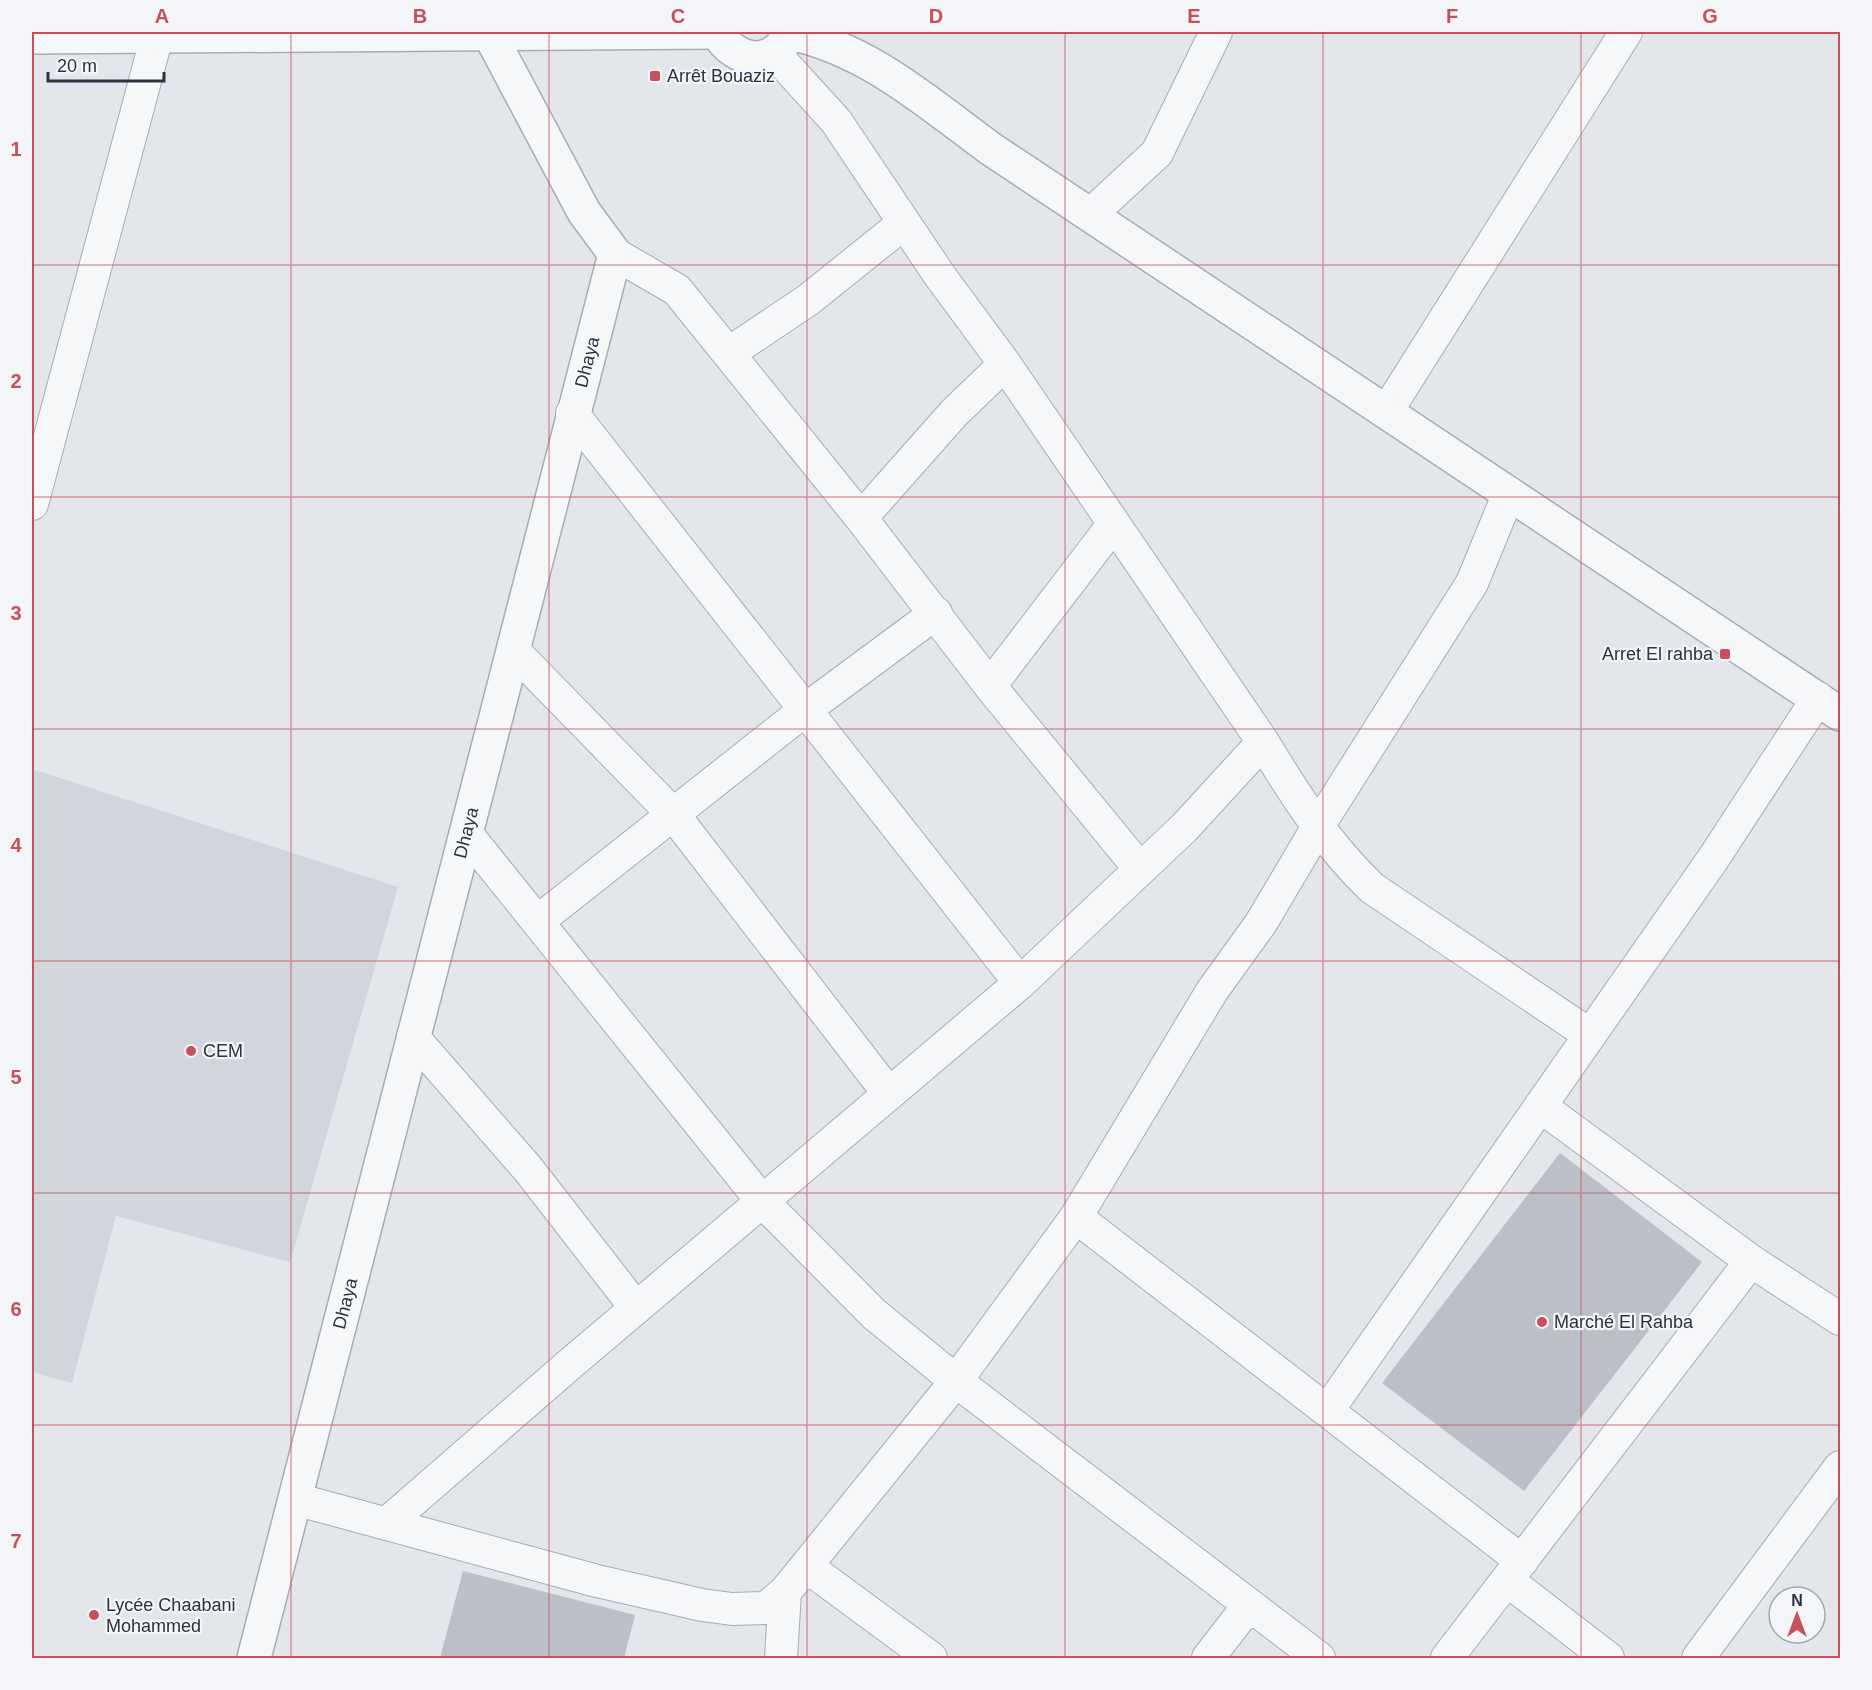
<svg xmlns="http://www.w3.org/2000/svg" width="1872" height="1690" viewBox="0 0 1872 1690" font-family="Helvetica,sans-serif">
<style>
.built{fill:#d1d5dc}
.building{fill:#bbbfc7}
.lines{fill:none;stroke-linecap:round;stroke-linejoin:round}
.minor-casing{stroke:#a8acb4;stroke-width:34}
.tertiary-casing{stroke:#a8acb4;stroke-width:36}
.minor{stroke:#f6f7f9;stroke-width:32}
.tertiary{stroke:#f6f7f9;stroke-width:33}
.grid{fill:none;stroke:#c8505b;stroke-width:1.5;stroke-opacity:0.55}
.poi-dot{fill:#c8505b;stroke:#f3f5f8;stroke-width:2}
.labels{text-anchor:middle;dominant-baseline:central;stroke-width:4.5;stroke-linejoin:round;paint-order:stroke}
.poi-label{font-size:18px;fill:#2c3242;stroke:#f3f5f8;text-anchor:start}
.street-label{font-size:18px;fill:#2c3242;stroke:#f3f5f8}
.neatline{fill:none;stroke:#c8505b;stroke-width:2}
.grid-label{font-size:20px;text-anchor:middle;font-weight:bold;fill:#c8505b}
</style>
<rect width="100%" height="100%" fill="#e3e6ea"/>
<path class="built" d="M32,769L398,887L290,1262L116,1216L72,1383L32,1372Z"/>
<path class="building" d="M1560,1153L1702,1262L1524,1491L1382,1383Z
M463,1571L635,1615L624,1658H440Z"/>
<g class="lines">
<defs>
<path id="minor" d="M774,53L836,121L940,276L1005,364L1263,742C1294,794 1328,846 1372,888L1590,1035
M1091,214L1157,153L1216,32
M615,254L677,290L861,518L990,686L1140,869
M729,353L808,300L904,223
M1387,411L1626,32
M572,413L1020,983
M32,504L157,36
M861,518L954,413L1005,364
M513,650L673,814L889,1094
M990,686L1113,525
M466,833L762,1201L874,1314L956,1381L1319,1658
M538,921L805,710L936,613
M413,1037L528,1169L636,1308
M1540,1106L1751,1261L1840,1319
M1076,1217L1522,1561
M1328,1410L1713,859L1818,698
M295,1499L597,1581L702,1605L732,1609L766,1608L785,1592L956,1381L1076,1217L1212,991L1261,923L1319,825L1472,583L1509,493
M386,1524L570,1364L1020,983L1184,828L1263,742
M806,1566L931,1658
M1507,1580L1608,1658
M781,1658L785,1592
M1208,1658L1249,1605
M1447,1658L1751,1261
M1698,1658L1840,1467"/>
<g id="tertiary">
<path d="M717,32C736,64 774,69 790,32"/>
<path d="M790,33C868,49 928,103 991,149L1840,714"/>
<path d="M32,37L717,32"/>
<path id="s1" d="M254,1658L615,254L584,212L489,33"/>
</g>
</defs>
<use href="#minor" class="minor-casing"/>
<use href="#tertiary" class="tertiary-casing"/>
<use href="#minor" class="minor"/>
<use href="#tertiary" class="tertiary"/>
</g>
<path class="grid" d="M291,32V1658M549,32V1658M807,32V1658M1065,32V1658M1323,32V1658M1581,32V1658M32,265H1840M32,497H1840M32,729H1840M32,961H1840M32,1193H1840M32,1425H1840"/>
<g class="poi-dot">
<rect x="649" y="70" width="12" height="12" rx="3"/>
<rect x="1719" y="648" width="12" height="12" rx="3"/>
<circle cx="191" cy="1051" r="6"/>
<circle cx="1542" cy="1322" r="6"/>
<circle cx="94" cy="1615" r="6"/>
</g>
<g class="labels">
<g class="poi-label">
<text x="667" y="76">Arrêt Bouaziz</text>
<text x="1713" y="654" text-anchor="end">Arret El rahba</text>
<text x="203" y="1051">CEM</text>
<text x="1554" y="1322">Marché El Rahba</text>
<text x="106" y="1605">Lycée Chaabani<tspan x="106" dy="21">Mohammed</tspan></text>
</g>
<g class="street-label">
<text stroke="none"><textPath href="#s1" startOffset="1338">Dhaya</textPath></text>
<text stroke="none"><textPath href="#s1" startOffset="852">Dhaya</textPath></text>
<text stroke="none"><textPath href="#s1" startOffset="366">Dhaya</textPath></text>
</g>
</g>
<rect width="1872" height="1690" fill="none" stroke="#f3f5f8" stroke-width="66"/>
<g transform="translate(1797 1615)"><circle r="28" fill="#f3f5f8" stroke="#a3a7af" stroke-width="1.5"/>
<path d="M0-4.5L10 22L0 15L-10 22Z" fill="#c8505b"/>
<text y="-9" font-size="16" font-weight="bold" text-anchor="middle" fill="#2c3242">N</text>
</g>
<path d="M48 72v9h116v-9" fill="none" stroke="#2c3242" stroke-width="3"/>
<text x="57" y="72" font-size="18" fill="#2c3242" stroke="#f3f5f8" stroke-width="4.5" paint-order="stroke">20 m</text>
<rect x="33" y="33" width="1806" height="1624" class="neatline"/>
<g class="grid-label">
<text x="162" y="23">A</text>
<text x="420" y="23">B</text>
<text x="678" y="23">C</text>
<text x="936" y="23">D</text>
<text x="1194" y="23">E</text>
<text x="1452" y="23">F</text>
<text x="1710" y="23">G</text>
<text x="16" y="156">1</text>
<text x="16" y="388">2</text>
<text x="16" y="620">3</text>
<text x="16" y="852">4</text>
<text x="16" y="1084">5</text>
<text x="16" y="1316">6</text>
<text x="16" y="1548">7</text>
</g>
</svg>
